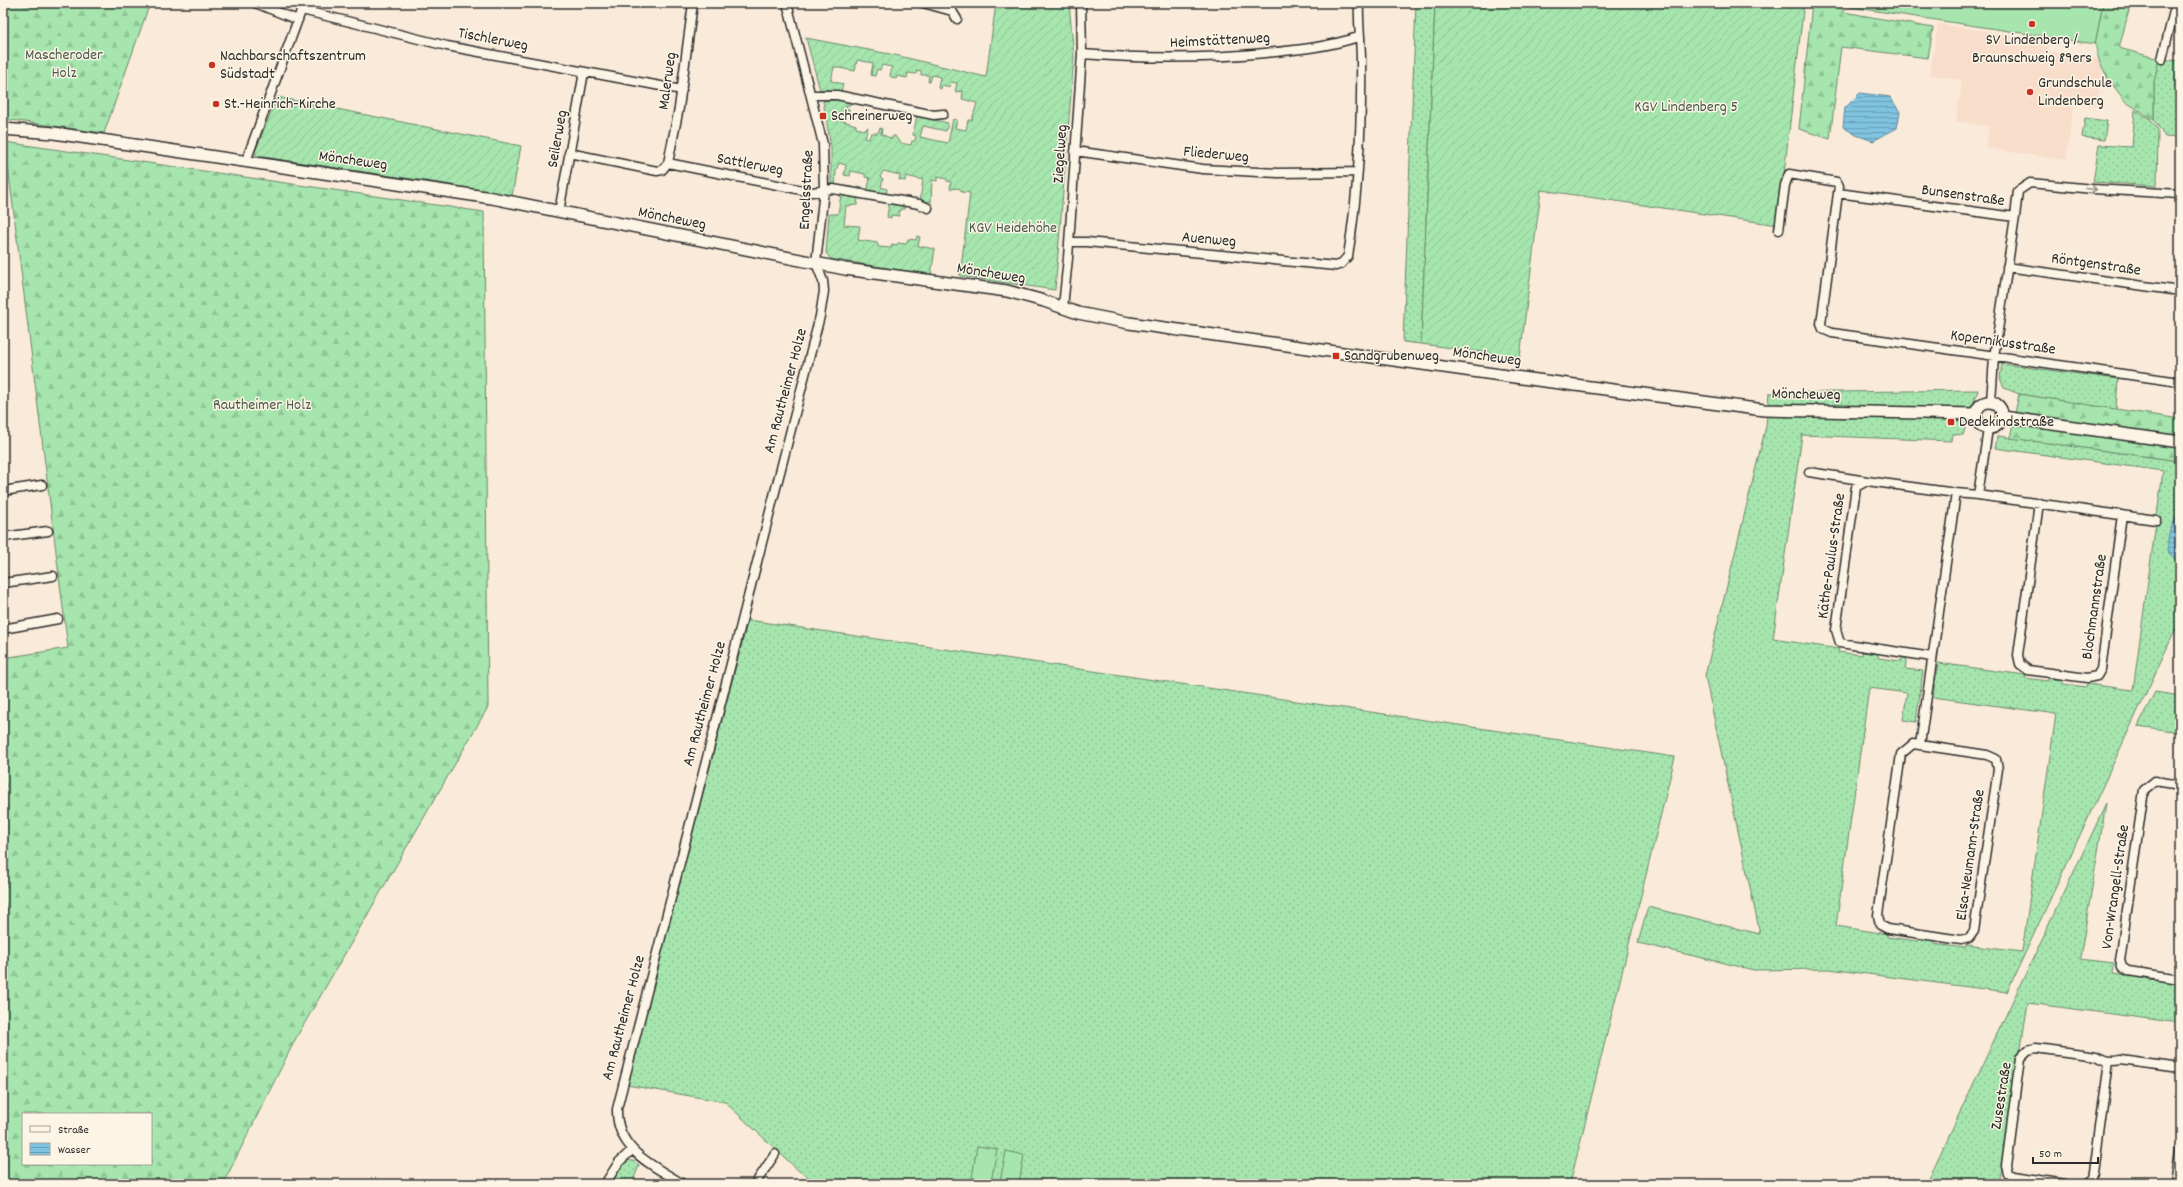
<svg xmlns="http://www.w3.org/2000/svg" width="2183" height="1187" viewBox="0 0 2183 1187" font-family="Dekko,sans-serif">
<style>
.built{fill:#f8ddca}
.grass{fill:url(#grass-dots);stroke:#68886c}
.forest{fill:url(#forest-firs);stroke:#68886c;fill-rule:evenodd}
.garden{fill:url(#garden-furrows);stroke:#68886c}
.pitch{fill:#a6e5ad;stroke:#68886c}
.water{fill:url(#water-rules);stroke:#5e8698}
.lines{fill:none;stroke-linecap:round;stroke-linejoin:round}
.minor-casing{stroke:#2b2b2b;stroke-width:11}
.major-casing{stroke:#2b2b2b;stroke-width:14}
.minor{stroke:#fcf5e5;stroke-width:8}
.major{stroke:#fcf5e5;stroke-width:11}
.oneway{stroke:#949088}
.poi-dot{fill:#c8321e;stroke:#fcf5e5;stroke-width:1.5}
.labels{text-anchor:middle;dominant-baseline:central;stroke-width:3;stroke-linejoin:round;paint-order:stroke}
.street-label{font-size:16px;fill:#2b2b2b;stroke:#fcf5e5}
.poi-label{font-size:16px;fill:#2b2b2b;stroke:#fcf5e5;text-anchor:start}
.park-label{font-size:16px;fill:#4a5a4c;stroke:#fcf5e5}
</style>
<defs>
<pattern id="grass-dots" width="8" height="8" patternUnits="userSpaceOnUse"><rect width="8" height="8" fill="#a6e5ad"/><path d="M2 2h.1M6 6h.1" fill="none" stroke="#8fc595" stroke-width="1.8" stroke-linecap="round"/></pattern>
<pattern id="forest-firs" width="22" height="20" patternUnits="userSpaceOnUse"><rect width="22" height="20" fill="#a6e5ad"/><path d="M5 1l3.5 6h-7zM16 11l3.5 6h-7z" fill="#8fc595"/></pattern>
<pattern id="garden-furrows" width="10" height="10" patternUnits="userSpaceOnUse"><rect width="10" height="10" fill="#a6e5ad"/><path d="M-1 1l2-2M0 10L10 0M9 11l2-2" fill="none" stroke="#8fc595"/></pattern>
<pattern id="water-rules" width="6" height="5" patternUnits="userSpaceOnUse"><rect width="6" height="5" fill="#80c3e1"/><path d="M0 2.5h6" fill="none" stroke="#699fb7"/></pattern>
</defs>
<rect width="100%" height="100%" fill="#faead9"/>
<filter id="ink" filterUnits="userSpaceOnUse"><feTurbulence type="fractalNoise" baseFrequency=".025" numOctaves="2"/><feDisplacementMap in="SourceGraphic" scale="8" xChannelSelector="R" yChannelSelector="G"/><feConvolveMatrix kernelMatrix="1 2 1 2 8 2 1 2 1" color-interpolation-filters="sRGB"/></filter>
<g filter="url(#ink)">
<path class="built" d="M1938,24L2037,39V41L2049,43L2048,52L2104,60L2097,106L2074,103L2066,160L1986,148L1989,126L1956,121L1962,80L1930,75Z"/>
<path class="grass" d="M1416,3H1435L1421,344L1403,342Z
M2159,59L2180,61V138L2165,137L2154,120V82Z
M2135,110L2150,119L2158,130L2157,186L2093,182L2099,145L2132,147Z
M2085,118L2107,121L2104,140L2082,137Z
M2002,364L2118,379L2116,410L2019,394L2004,388L2000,378Z
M1978,390L1963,435L1952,434L1951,441L1802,435L1773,639L1839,649L1838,652L1862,655V652L1878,654V658L1901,661L1902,658H1907L1905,669L1923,671L1916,722L1903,720L1907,693L1869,688L1836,926L1887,934V937L1918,941L1919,938L1934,940V944L1965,948L1966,945L2022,952L2056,714L1933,697L1938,663L2025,675V678L2048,681V678L2063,680V684L2086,687L2087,684L2133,690L2163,471L1995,448L1998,436L2180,461V620L2007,992L1829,969L1754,970L1638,943L1648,907L1760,934L1705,676L1766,426L1769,393Z
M748,620L1675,757L1570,1184H819L799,1171L725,1102L627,1085Z
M2155,692L2180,696V732L2138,726Z
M2106,804L2080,959L2114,963L2113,973L2145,977L2147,980C2159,981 2169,980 2180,982V1023L2028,1003L1999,1184H1926Z
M625,1160L633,1161L639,1165L632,1184H608Z"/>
<path class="forest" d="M3,3H150L104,133L3,119Z
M1812,3H1837L1844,12L1933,28L1928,58L1841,47L1830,139L1799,129Z
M2103,3H2131L2119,48L2159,59L2154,82V120L2126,102L2108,79L2099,60L2095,44Z
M5,142L484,212L488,707L296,1038L223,1184H3V658L68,648ZM23,1114H151V1164H23Z
M2019,394L2180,419V461L2010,438Z"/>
<path class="garden" d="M996,3H1069L1074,57L1055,290L960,276L970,193L962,192L959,188L950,189L951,182L947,181V179L937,177V181L932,180L931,202L920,200L923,180L906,176L905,181L899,180L900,175L883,171L880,177L883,179L881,187L887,189L886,194L858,190V187L868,189L870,178L865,177V174L851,171L850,176L844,175L846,165L839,163L836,170L835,186L831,185V147L823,101L838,100L850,102V105H847L846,108L849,109V111H842L840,120L856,125V128L865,130L868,127L865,138L869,139L871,133H878L880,128L882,129L881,134L892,139L893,136H895C901,145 902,143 911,145L912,141H915L916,136L913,135L917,116L948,123L946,131L923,126L920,137L948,143L953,119L957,120L955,128L966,130L968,120H972L977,103L962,99L963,91L955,92L957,83L951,82L950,87L942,85L941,89L938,88L940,77L932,75L930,82H928L929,75H921V71L917,70L916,74L908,73L907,78L897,76L896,79L890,76L892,67L882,65L880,70L877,69L875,76L871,75L873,63L857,60L855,71L834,67L831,81L843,84L841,92L827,89L820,90L806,38L895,55L986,77Z
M1435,3H1804L1778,225L1541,190L1520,357L1421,344Z
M277,97L521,146L512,196L439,183L256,156L255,152Z
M841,195L858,198L857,205L846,206L844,225L860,226L858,240L878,243V247L891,248L892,244L897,245L898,243L906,244L908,239L916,240L917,236L920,237L918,246L935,249L931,275L831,259L826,253L829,214H838Z
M889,203L905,206L904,209H900L899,216L891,215V218L887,217Z"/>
<path class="pitch" d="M1837,3H2103L2095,44L1837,5Z
M977,1146L997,1149L991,1182L972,1178Z
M1006,1151L1024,1155L1019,1184L1000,1182Z"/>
<path class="water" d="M1860,93L1890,97L1900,112L1897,128L1873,141L1856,135L1843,127L1845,108Z
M2180,513V562H2178L2169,553C2165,540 2171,523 2180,513Z"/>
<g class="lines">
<defs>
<path id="minor" d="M255,3L298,20
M923,3L952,11L957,19
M302,10L447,46L682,90
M1082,54C1144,59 1204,59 1265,53C1297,50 1328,47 1358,37
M2162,59L2176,3
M812,95H837L934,115L943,114
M1075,151L1203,169L1278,173L1357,172
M569,153L657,171L662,170L668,163L812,192L833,189L919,204L928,208
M246,161L304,3
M668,163L679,108L693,3
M2180,194L2093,189L2030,183L2018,191L2015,217L1838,193L1821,324L1823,329L1832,333L2180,382
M559,212L584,72
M1779,230L1785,185L1789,174L1837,182L1839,186L1838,193
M1069,242H1087L1336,266L1341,264L1348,256C1358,193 1362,124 1361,61C1361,41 1358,23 1359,3
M2007,267L2180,291
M1063,307L1068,258L1082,54L1081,3
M1991,402L1994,357L2015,217
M1809,472L1867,481
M3,491L42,485
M1978,495L2156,520
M2039,503L2018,655L2020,664L2028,670L2087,678L2097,676L2101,669L2122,515
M3,537L48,531
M3,583L53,576
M3,629L58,619
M1932,657L1840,643L1836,630L1856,487L1867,481L1956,493
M1920,745L1913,744L1901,754L1878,915L1880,925L1888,929L1961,940L1969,938L1974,931L1998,769L1996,759L1987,755L1920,745L1956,493L1978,495L1988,429
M2180,785L2155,781L2144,790L2120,960L2122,967L2128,971L2180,979
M605,1184L619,1162L632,1150
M683,1184C652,1165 616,1150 617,1109L820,316L824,291L823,281L816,263L824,190L823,144L787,3
M755,1184L775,1154
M2064,1184L2014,1176L2008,1173L2006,1165L2020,1058L2028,1050L2036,1048L2096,1056C2104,1061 2113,1062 2121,1060L2180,1068
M2087,1184L2093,1179L2109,1061
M2175,1184L2180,1149"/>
<path id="major" d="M3,129L54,133L492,198L845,269L1007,291L1044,301L1078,313L1129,323L1522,378L1764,410L1976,414
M1976 415a13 13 0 1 1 26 0a13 13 0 1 1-26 0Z
M2003,417L2180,442"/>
</defs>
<use href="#minor" class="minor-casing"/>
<use href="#major" class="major-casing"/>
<use href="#minor" class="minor"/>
<use href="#major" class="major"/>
</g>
<defs><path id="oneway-shaft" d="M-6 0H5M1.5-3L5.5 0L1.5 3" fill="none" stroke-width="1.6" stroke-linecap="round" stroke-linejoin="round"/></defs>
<use class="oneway" href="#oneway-shaft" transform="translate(2091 189) rotate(5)"/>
</g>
<g class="poi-dot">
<circle cx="2032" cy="24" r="4"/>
<circle cx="212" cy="65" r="4"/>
<circle cx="2030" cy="92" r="4"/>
<circle cx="216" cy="104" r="4"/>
<rect x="819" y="112" width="8" height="8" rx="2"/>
<rect x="1332" y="352" width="8" height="8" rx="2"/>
<rect x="1947" y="418" width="8" height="8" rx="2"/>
</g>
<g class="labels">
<g class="street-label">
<text transform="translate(493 40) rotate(11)">Tischlerweg</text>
<text transform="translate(1220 41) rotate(-3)">Heimstättenweg</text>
<text transform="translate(668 81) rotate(-82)">Malerweg</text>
<text transform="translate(558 139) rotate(-80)">Seilerweg</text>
<text transform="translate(1061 154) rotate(-86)">Ziegelweg</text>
<text transform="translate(1216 155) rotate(5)">Fliederweg</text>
<text transform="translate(353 161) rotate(8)">Möncheweg</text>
<text transform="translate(750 165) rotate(11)">Sattlerweg</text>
<text transform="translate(807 190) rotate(-87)">Engelsstraße</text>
<text transform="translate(1963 196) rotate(8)">Bunsenstraße</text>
<text transform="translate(672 219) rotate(11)">Möncheweg</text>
<text transform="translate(1209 240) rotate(5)">Auenweg</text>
<text transform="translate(2096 265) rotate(8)">Röntgenstraße</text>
<text transform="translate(991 274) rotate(9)">Möncheweg</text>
<text transform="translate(2003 343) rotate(8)">Kopernikusstraße</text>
<text transform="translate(1487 357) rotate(8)">Möncheweg</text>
<text transform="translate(786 391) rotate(-75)">Am Rautheimer Holze</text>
<text transform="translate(1806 395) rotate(1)">Möncheweg</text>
<text transform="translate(1832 556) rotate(-82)">Käthe-Paulus-Straße</text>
<text transform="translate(2095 607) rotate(-82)">Blochmannstraße</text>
<text transform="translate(705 704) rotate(-75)">Am Rautheimer Holze</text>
<text transform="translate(1971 855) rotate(-82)">Elsa-Neumann-Straße</text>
<text transform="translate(2116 887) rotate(-82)">Von-Wrangell-Straße</text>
<text transform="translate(624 1018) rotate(-75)">Am Rautheimer Holze</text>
<text transform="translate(2002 1096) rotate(-81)">Zusestraße</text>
</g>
<g class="poi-label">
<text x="2032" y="40" text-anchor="middle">SV Lindenberg /<tspan x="2032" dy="18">Braunschweig 89ers</tspan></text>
<text x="220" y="56">Nachbarschaftszentrum<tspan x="220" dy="18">Südstadt</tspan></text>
<text x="2038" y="83">Grundschule<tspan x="2038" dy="18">Lindenberg</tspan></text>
<text x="224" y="104">St.-Heinrich-Kirche</text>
<text x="831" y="116">Schreinerweg</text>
<text x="1344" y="356">Sandgrubenweg</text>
<text x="1959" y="422">Dedekindstraße</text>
</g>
<g class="park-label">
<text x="64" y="55">Mascheroder<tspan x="64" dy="18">Holz</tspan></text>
<text x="1686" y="107">KGV Lindenberg 5</text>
<text x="1013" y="228">KGV Heidehöhe</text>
<text x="262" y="405">Rautheimer Holz</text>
</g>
</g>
<rect width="2183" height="1187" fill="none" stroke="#fcf5e5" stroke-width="16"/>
<rect x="8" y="8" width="2167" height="1171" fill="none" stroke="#2b2b2b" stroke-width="1.5" filter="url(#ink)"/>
<rect x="22" y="1113" width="130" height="52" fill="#fcf5e5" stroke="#a8a49b"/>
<rect x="30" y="1126" width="20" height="6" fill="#fcf5e5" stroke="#a8a49b"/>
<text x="58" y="1133" font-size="12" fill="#2b2b2b">Straße</text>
<rect x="30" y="1143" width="20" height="12" fill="url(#water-rules)" stroke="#a8a49b"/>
<text x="58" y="1153" font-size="12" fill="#2b2b2b">Wasser</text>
<path d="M2033 1157v6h65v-6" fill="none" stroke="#2b2b2b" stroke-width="2"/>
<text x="2039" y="1157" font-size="12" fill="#2b2b2b" stroke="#fcf5e5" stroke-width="3" paint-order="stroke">50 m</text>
</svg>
